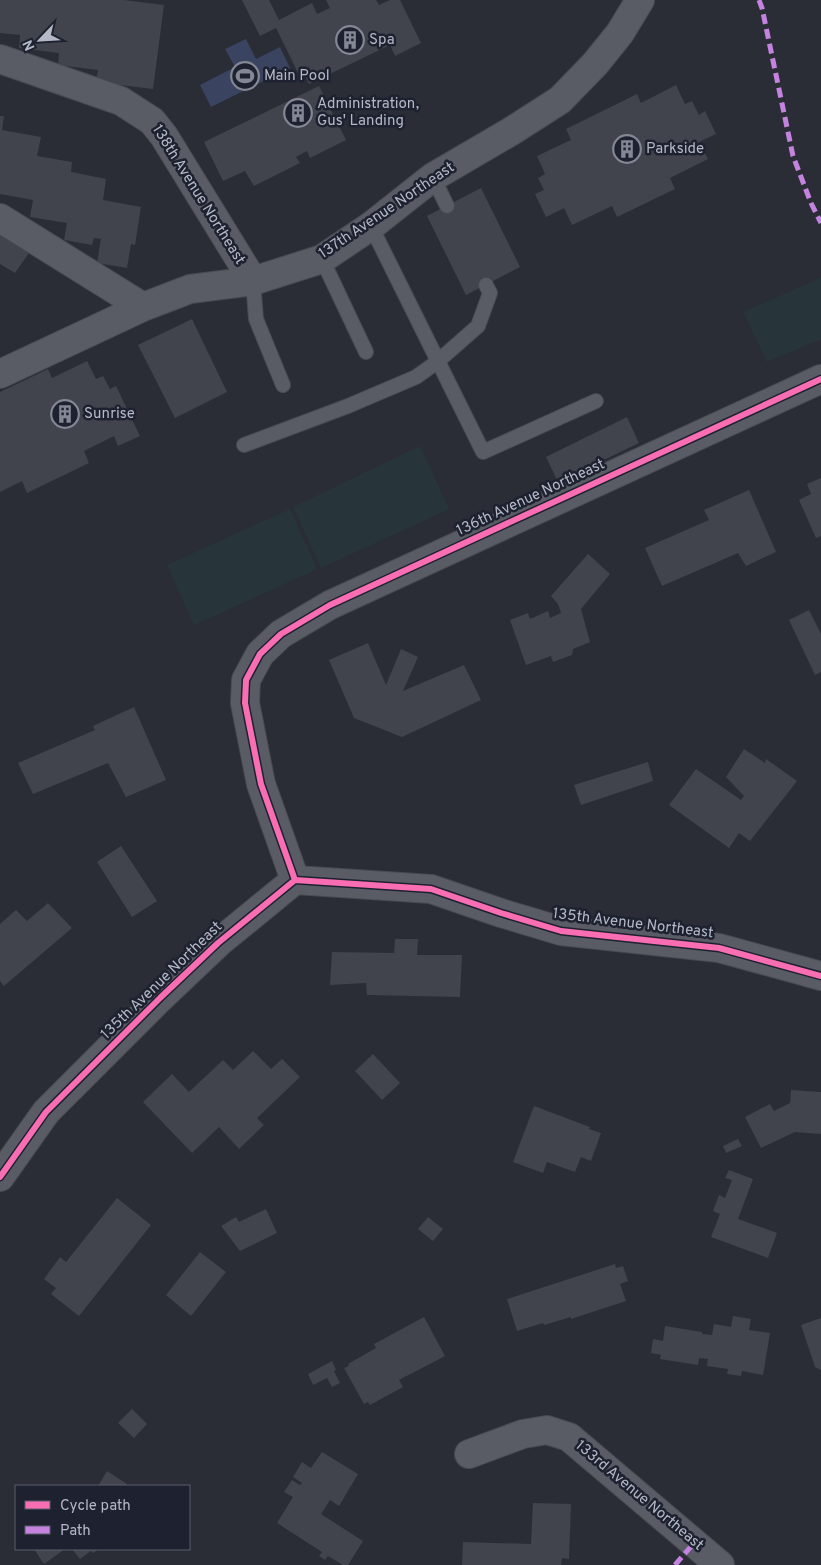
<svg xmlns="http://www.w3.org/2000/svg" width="821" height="1565" viewBox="0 0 821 1565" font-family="Overpass,sans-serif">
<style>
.green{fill:#27353b}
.water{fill:#3a435f}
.building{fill:#41444c}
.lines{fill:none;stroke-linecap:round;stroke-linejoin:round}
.service-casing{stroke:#484a50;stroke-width:16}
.minor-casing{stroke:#484a50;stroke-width:30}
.service{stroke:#5a5c65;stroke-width:14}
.minor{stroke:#5a5c65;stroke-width:28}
.quiet{stroke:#c483df;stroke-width:5;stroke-dasharray:10 5;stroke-linecap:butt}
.cycleway-casing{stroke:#1e2230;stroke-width:9}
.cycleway{stroke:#f96db3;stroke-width:6}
.labels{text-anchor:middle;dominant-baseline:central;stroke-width:5;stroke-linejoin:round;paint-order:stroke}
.poi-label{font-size:15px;fill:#b4b8c7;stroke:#1e2230;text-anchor:start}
.street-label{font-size:15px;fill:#b4b8c7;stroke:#1e2230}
</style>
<rect width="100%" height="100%" fill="#2a2d36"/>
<path class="green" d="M821,278V339L767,362L743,312Z
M420,446L449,509L321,568L293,507Z
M290,509L317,569L194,625L167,565Z"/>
<path class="water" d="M246,39L256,59L280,47L290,68L211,107L200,85L235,67L225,49Z"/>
<path class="building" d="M0,0H124L164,5L153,89L96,82L98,70L58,65L59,53L19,48L20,35L0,33Z
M242,0H269L279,20L312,3L317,14L330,8L326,0H376L379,5L390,0H400L421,43L395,56L390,45L309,84L303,72L299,75L276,28L260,36Z
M676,85L685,104L692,101L699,115L705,111L716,134L699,142L708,159L670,178L675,189L617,217L612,206L572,225L564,208L546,217L535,194L544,190L538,178L545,174L537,156L571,140L566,129L637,94L641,103Z
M319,86L346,140L310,158L307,151L296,157L300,163L254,186L245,171L223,181L204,142Z
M0,116H4L2,130L41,137L37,156L72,162L71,172L106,179L103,200L141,207L135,245L131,244L127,268L97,263L101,239L94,238L92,245L64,240L67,223L30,217L33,200L0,194Z
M481,188L520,267L466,295L427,216Z
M0,233L29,253L15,273L0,264Z
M192,319L227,392L175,418L138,345Z
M87,361L96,379L103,376L110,389L116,386L140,436L118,446L114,436L84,451L89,463L27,493L22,481L0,492V392L48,369L52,378Z
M627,417L639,443L558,482L546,457Z
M821,478V536L816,538L799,500L811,494L807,484Z
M749,490L776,552L746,566L738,553L662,586L645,548L709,520L704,510Z
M588,554L610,574L581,609L590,642L573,649L572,655L553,662L551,656L526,665L510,620L528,613L530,619L548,611L550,618L561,613L558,604L551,596Z
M809,610L821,634V672L815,675L789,620Z
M368,643L386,685L401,649L418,657L403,691L464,665L481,700L402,737L354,718L329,660Z
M134,707L166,780L126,797L108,763L33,794L18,763L95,730L93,726Z
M744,749L765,763L766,759L797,781L750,841L739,833L729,848L669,805L696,769L741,800L744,796L726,777Z
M648,762L653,781L581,805L574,785Z
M121,846L157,901L132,917L97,862Z
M48,903L72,928L4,986L0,981V924L16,910L27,921Z
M395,939H418L417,955H462L460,997L367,995L366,983L330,985L332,952L394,953Z
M253,1051L271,1069L282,1059L300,1077L257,1118L264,1125L239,1149L219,1127L192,1153L143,1102L172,1074L189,1092L223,1060L233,1070Z
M373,1054L400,1083L382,1100L355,1071Z
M791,1090L821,1092V1134L795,1132L761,1148L745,1117L770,1104L774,1111L790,1103Z
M534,1106L590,1127L589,1129L601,1133L591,1161L581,1157L575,1172L547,1162L543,1173L513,1162Z
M738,1139L742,1146L726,1153L723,1146Z
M729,1170L753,1179L738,1219L777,1233L768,1258L711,1237L720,1214L713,1211L719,1195L725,1198L732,1180L725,1178Z
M117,1198L151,1225L79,1316L51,1294L56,1288L44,1279L60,1257L66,1262Z
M266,1209L277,1233L240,1251L221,1226L236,1217L239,1222Z
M428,1217L443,1229L433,1241L418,1229Z
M200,1252L226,1272L191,1316L166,1295Z
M615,1264L616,1268L623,1266L628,1281L620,1284L626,1301L571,1319V1317L544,1325L543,1323L517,1331L507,1299Z
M733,1316L751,1319L749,1330L770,1333L763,1375L742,1371L741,1376L727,1374L728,1369L707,1366L708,1359L699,1358L698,1365L660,1359L661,1355L651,1353L653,1339L663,1341L665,1326L702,1332V1334L712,1335L714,1324L731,1327Z
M424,1317L445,1356L399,1380L403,1387L370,1405L368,1402L364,1404L344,1368L349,1366L348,1364L376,1348L374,1344Z
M821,1318V1370L815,1367L801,1325Z
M332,1361L336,1370L334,1371L340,1383L332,1387L327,1378L313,1385L308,1374Z
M132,1409L147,1424L134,1438L118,1423Z
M322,1452L358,1474L339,1506L330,1500L321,1514L363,1541L348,1565H343L328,1556L325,1560L319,1556L322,1552L277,1523L293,1497L284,1492L292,1480L300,1485L302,1483L293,1477L302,1462L311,1468Z
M107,1471L127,1484L125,1486H98Z
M533,1503L571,1504L569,1559L562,1558L561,1565H462L463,1542L531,1544Z
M34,1549H65L44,1564Z
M72,1549H99L93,1553L91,1551L80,1559Z"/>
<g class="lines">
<defs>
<path id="service" d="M433,177L447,206
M371,226L483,452L596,401
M322,259L366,352
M253,281L256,319L283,385
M244,445L348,406L416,377L437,362L478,326L490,293L486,285"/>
<path id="minor" d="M0,59L121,101L152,121L164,136L253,281
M0,218L143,307
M0,374L143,307L190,289L253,281L322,259L371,226L433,177L510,132L560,100L595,64L620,33L640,0
M295,880L261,784L245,703L246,680L260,654L281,634L330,605L821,379
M0,1177L46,1112L160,998L218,943L295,880L431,889L501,913L561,931L719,948L821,976
M469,1454L523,1434L547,1430L569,1437L720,1565"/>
</defs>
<use href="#service" class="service-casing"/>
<use href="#minor" class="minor-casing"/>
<use href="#service" class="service"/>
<use href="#minor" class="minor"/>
<path class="quiet" d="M759,0L762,8L793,156L811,203L821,223
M675,1565L694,1543"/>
<defs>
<path id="cycleway" d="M295,880L261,784L245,703L246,680L260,654L281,634L330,605L821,379
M0,1177L46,1112L160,998L218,943L295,880L431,889L501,913L561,931L719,948L821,976"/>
</defs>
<use href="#cycleway" class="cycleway-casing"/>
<use href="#cycleway" class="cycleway"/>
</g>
<defs>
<symbol id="building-ring" viewBox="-11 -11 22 22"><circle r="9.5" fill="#1e2230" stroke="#848794" stroke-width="1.5"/><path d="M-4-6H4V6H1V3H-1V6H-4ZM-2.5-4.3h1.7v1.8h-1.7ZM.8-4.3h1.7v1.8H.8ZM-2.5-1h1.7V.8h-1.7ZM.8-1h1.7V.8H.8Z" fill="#848794"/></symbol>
<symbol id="stadium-ring" viewBox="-11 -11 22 22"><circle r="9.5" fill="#1e2230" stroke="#848794" stroke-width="1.5"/><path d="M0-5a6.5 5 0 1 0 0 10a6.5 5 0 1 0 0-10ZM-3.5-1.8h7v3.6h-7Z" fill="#848794"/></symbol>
</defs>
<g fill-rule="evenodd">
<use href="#building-ring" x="334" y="24" width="32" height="32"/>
<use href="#stadium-ring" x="229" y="60" width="32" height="32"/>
<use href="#building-ring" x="282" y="97" width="32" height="32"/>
<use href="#building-ring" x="611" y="133" width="32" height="32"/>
<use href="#building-ring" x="49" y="398" width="32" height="32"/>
</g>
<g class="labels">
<g class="poi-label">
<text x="369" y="40">Spa</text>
<text x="264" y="76">Main Pool</text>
<text x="317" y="104">Administration,<tspan x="317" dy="17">Gus' Landing</tspan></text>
<text x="646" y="149">Parkside</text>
<text x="84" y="414">Sunrise</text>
</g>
<g class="street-label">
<text transform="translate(198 195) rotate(58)">138th Avenue Northeast</text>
<text transform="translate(387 211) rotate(-34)">137th Avenue Northeast</text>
<text transform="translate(531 498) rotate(-25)">136th Avenue Northeast</text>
<text transform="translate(633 924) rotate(7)">135th Avenue Northeast</text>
<text transform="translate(162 981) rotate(-44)">135th Avenue Northeast</text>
<text transform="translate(639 1496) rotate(40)">133rd Avenue Northeast</text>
</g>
</g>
<rect x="15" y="1485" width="175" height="65" fill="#1e2230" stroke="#5a5e6c"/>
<rect x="25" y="1501" width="25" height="8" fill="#f96db3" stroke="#5a5e6c"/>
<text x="60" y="1510" font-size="15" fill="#b4b8c7">Cycle path</text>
<rect x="25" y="1526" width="25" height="8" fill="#c483df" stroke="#5a5e6c"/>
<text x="60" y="1535" font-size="15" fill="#b4b8c7">Path</text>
<g transform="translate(40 40) rotate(245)" stroke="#1e2230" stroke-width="4" paint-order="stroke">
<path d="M0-4L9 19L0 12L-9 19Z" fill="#b4b8c7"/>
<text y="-8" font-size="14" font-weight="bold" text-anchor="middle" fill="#b4b8c7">N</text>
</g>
</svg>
